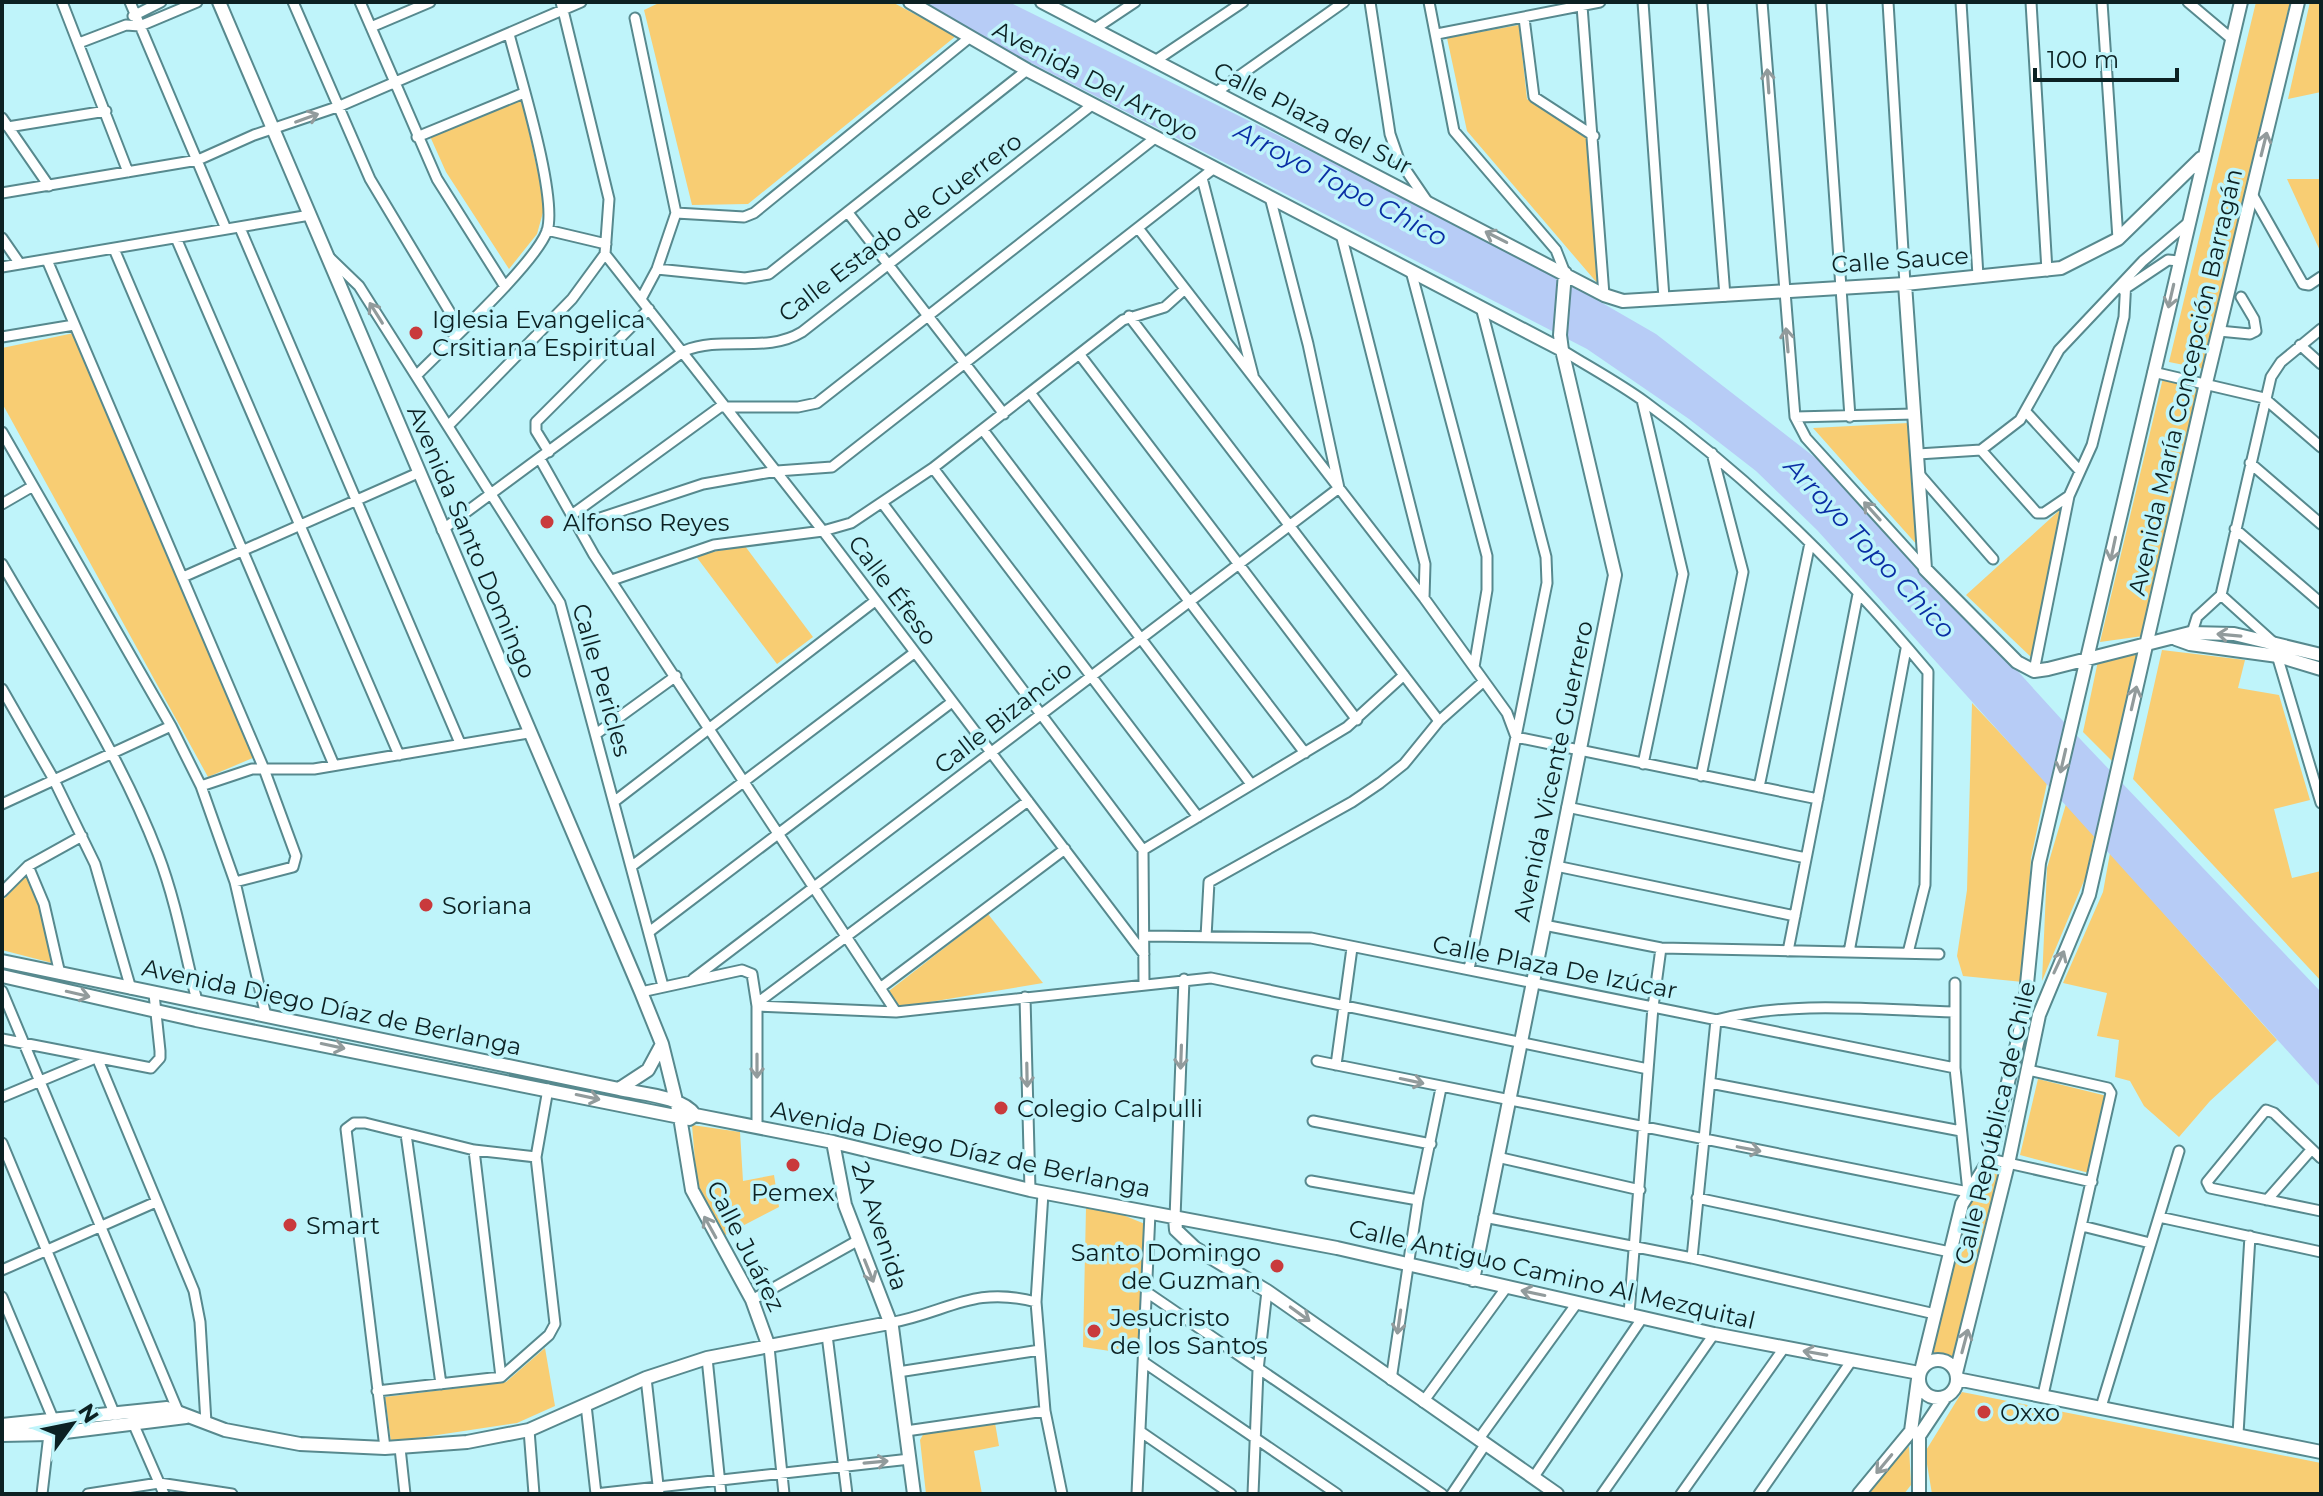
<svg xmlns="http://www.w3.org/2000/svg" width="2323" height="1496" viewBox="0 0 2323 1496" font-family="Montserrat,sans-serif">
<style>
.green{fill:#f8cd73}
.water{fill:#b7ccf6}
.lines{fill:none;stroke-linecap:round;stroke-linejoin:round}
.street-casing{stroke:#57898e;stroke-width:13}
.secondary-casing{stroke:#57898e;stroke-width:16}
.street{stroke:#fff;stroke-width:9}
.secondary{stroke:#fff;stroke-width:12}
.oneway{stroke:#929b9c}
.poi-dot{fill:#c93a3c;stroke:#bff4fa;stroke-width:3}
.labels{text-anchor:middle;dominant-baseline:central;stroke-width:7;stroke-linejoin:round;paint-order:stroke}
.street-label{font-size:24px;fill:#0c2123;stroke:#bff4fa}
.poi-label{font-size:24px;fill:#0c2123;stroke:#bff4fa;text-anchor:start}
.water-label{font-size:26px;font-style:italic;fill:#0a2fa4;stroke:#bff4fa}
</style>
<rect width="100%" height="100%" fill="#bff4fa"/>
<path class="green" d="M661,2H892L956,36L748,204L692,205L644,10Z
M2256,2H2290L2204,369L2169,362Z
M2310,2H2321V92L2288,99Z
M1519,25L1527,99L1593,142L1598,284L1467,131L1447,38Z
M522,100L545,205L537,234L509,269L446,172L429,134Z
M2287,179H2320L2321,253Z
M74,333L255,757L208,777L2,403V348Z
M2163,378L2202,387L2143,636L2100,642Z
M1908,423L1918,546L1813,428Z
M2062,508L2032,658L1966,595Z
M745,546L813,637L777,664L695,555Z
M2141,650L2112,761L2083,732L2098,661Z
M2162,650L2245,660L2238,688L2279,695L2310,800L2274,809L2292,878L2321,871V981L2133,779Z
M1972,703L2047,783L2031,858L2023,982L1963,976L1957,956L1967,890Z
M2066,804L2095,831L2086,876L2042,981L2047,868Z
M2110,853L2277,1040L2210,1101L2179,1137L2144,1106L2130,1081L2115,1077L2119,1040L2097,1036L2107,993L2063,983L2103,892Z
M27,875L40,898L56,964L2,950V901Z
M988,914L1043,983L900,1007L889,991Z
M2038,1079L2107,1096L2089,1173L2020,1155Z
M692,1125L740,1132L743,1181L774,1175L779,1207L725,1235L697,1185Z
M1995,1164L2001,1166L1955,1359L1932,1355L1974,1188Z
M1086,1208L1118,1213L1145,1224L1137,1355L1083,1347Z
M545,1348L555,1406L517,1423L391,1442L385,1397L506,1382Z
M1962,1392L2321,1463V1494H1932L1925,1452Z
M995,1423L999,1446L974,1451L982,1494H926L920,1440L924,1433Z
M1909,1446L1911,1485L1904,1494H1866Z"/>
<path class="water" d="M922,2H1009L1423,207L1559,278L1656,334L1844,480L2063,721L2321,992V1088L1817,530L1756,471L1689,419L1587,349L1000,47Z"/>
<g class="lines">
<defs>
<path id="street" d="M62,2L128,172
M130,2L226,229
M293,2L370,179L460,329
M360,2L437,179L504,285
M1370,2L1390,134L1399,160L1427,201
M1429,2L1454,131L1556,250L1565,273
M1643,2L1664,298
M1702,2L1725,296
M1762,2L1795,417L1806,438L1925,569
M1821,2L1850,417
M1888,2L1905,284
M1961,2L1978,276
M2031,2L2047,271
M2102,2L2118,239
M2188,2L2233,40
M1582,6L1604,295
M133,16L161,2
M635,18L676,213L657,269L641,299
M1524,18L1534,97L1594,136
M371,27L430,2
M1093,30L1135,2
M1437,34L1600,2
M79,43L126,25L140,26L197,2
M1155,61L1243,2
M1215,93L1344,2
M2,118L49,186
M8,127L106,111
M417,137L524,93
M1202,178L1253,375
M2,193L198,160L254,135L340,106L581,2
M2252,194L2303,284L2309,285L2321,277
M676,213L744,217L754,213L969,38
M849,214L1004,414
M240,228L460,743
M1138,228L1424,598L1507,713L1516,737L1818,799
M547,230L606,244
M1341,234L1425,564L1424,598
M2,238L20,264
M176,238L399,755
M114,249L334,765
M605,254L823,531L1144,954
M330,258L359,286L560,603L663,986
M47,260L264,769L296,856L293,867L235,882
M2,267L310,215
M657,269L745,278L769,274L1027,70
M1411,271L1487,556V590L1474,667
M2123,290L2168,260L2179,261
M1129,316L1439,721
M2219,331L2250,334L2256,331L2254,319L2241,297
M2,337L74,325
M2300,345L2321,364
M1562,350C1589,367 1619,383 1645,402C1751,479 1844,571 1928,672L1925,885L1908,953
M1080,355L1357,720
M2153,372L2264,398L2321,447
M416,376C445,346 535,264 547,231C558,197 519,73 509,34
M1031,394L1305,753
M1642,400L1683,574L1643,764
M2027,413L2080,471
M1795,417L1914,414
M448,426L572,299L605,254L609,199L561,2
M983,430L1251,784
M2,432L171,726L201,786L235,882L266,1016
M1981,450L2037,513H2044L2069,496
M549,452L536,431V422L649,309
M1918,454L1981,450L2020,420L2059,350L2143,261L2189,222
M540,459L594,555L896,1012
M2250,463L2321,524
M933,468L1198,817
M1919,474L1993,559
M2,504L33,486
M883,504L1143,850
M573,514L720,407H798L817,403L1155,138
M579,525L703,484L777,471L832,467L1213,169
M2235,529L2321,603
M442,530L684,351C723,335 766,354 802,332L1092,105
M2,564C57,659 119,752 158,854C176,901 185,953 197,1001
M183,577L418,473
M612,580L714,545L823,531L851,523L933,468L1123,320L1165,307L1185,289
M2221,595L2271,377L2281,362L2321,329
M2221,595L2273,642L2321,803
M2190,639L2197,617L2221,595
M2034,671L2069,496L2092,445L2124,317L2126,279
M2,689L53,778L95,864L131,989
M596,734L676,676
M1701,776L1743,572L1712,453
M201,786L252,769H314L528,733
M1759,787L1810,543
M615,801L875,601
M2,804L171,726
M1567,807L1806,858
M1143,850L1347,727L1404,675
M1143,850L1144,983
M28,866L44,904L60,974
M632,866L914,653
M1556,866L1795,916
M2,892L28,866L82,836
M1544,925L1661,948L1939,954
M649,932L952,702
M1144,936L1311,938L1955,1068
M1206,937L1209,882L1352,802L1380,783L1404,764L1439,721L1484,681
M1788,951L1858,594
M1849,952L1906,649
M1469,969L1547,583L1546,557L1481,307
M693,979L1339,488L1308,344L1270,197
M880,988L1065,849
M2,991L180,1416
M641,992L742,970L752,974L757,1006V1127
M1025,997L1030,1190
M757,1003L1028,801
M757,1006L896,1012L1211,978L1648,1069
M2,1039L151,1068L160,1058V1051L154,994
M98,1060L194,1291L200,1322L206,1423
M1317,1061L1968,1192L1955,1068V983
M1336,1065L1352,948
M2028,1070L2108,1088L2111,1093L2043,1395
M1710,1083L1961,1131
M2,1097L93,1059
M1313,1121L1431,1144
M406,1134L441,1384
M2,1143L115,1415
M474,1150L501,1377
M1497,1157L1640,1190
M2321,1158L2274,1113L2266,1110L2207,1182L2210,1188L2321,1211
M1990,1159L2092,1182
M1311,1181L1418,1200
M1043,1193L1036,1302L1045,1411L1062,1494
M1697,1198L1950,1252
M2267,1200L2311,1150
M1484,1217L1692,1258L1935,1314
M2159,1217L2321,1252
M1175,1218L1184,979
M2082,1226L2150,1243
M1692,1258L1716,1020C1792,1000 1876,1010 1954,1012
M2,1270L156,1202
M1148,1293L1442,1494
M2,1297L54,1421
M752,1300L857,1241
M1629,1314L1653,1007L1661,948
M889,1323C947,1313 972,1285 1036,1302
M827,1335L847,1494
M769,1347L784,1494
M707,1358L721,1494
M1145,1363L1337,1494
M898,1372L1040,1350
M501,1377L549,1335L555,1324L536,1157L548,1089
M646,1378L659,1494
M1391,1380L1418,1200L1441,1088
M377,1391L501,1377
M1423,1402L1506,1288
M586,1405L596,1494
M2101,1407L2179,1151
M133,1423L164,1494
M529,1430L534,1494
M906,1431L1045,1411
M1141,1432L1231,1494
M2238,1434L2250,1236
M1478,1440L1577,1303
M385,1448L346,1129L354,1123H365L474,1150L536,1157
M400,1448L405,1494
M1533,1478L1643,1317
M42,1494L49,1434
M88,1494L159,1483L232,1494
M595,1494L910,1459
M1137,1494L1150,1213
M1253,1494L1258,1370L1267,1291
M1452,1494L1485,1445
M1602,1494L1714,1334
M1681,1494L1784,1348
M1759,1494L1852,1360"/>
<path id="secondary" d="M219,2L641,992L662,1044L680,1117L692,1190L752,1300L769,1347
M910,2L1027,70L1562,350
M1042,2L1604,295L1623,301L1905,284L2061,268L2118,239L2201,158
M1905,284L1925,569L2017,662L2034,671L2048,669L2190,633L2234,634L2321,655
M2176,639L2190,644L2278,656L2321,669
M2,961L619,1089C640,1094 682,1096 695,1115
M2,976L196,1020L680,1117L689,1119L695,1115L833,1142L1030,1190L1337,1248L1714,1334L1919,1373
M619,1089L648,1070L662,1044
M833,1142L845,1205L892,1327L914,1494
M1175,1218L1176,1230L1195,1248L1267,1291L1557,1494
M1473,1280L1615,575L1562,350L1560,335L1565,273
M1919 1379a19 19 0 1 1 38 0a19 19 0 1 1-38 0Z
M1922,1367L1962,1204L1990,1159L2024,1014L2039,863L2241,2
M1956,1373L2008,1164L2039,1015L2089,895L2206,383L2298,2
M1957,1379L2321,1452
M2,1425L167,1408L225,1430L300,1444L385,1448L467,1442L529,1430L646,1378L707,1358L889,1323
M2,1435L49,1434L186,1417
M1859,1494L1911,1431L1918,1379
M1919,1494V1436L1945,1397"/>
</defs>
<use href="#street" class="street-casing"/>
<use href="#secondary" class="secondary-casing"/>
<use href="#street" class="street"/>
<use href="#secondary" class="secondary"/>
</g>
<defs><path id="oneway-shaft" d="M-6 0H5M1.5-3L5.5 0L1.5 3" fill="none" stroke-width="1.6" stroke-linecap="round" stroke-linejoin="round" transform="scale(2)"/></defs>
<g class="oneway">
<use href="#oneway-shaft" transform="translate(1768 81) rotate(-94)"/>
<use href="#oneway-shaft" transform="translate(307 118) rotate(-20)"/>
<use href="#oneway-shaft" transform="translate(2264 144) rotate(-76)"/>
<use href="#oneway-shaft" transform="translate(1496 237) rotate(-153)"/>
<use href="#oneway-shaft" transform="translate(2171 296) rotate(103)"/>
<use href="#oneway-shaft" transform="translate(376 313) rotate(-122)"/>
<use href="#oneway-shaft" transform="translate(1787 340) rotate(-95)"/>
<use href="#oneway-shaft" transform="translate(1872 511) rotate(-132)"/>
<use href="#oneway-shaft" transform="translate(2113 549) rotate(102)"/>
<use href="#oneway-shaft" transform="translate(2229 635) rotate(-175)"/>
<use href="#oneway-shaft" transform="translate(2134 698) rotate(-77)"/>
<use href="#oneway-shaft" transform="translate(2063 761) rotate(103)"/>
<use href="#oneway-shaft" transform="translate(2059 962) rotate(-65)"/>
<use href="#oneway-shaft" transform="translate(78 994) rotate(13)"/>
<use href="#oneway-shaft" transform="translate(333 1046) rotate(12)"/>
<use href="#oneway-shaft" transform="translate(1181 1057) rotate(92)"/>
<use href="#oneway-shaft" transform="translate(757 1066) rotate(90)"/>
<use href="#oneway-shaft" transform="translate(1027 1075) rotate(89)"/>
<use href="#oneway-shaft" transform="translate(1412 1081) rotate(12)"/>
<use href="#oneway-shaft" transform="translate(588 1097) rotate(12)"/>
<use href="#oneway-shaft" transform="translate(1749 1149) rotate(11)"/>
<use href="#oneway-shaft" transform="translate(710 1227) rotate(-119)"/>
<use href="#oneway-shaft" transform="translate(869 1271) rotate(68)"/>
<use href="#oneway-shaft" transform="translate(1533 1293) rotate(-168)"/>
<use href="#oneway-shaft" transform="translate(1300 1314) rotate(36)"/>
<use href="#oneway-shaft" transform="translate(1399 1322) rotate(98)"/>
<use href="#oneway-shaft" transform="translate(1965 1341) rotate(-75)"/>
<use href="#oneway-shaft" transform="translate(1815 1353) rotate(-170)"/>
<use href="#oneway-shaft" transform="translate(876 1462) rotate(-5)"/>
<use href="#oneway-shaft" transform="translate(1884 1464) rotate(130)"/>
</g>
<g class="poi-dot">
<circle cx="416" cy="333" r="8"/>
<circle cx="547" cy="522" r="8"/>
<circle cx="426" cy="905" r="8"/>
<circle cx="1001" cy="1108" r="8"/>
<circle cx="793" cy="1165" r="8"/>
<circle cx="290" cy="1225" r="8"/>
<circle cx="1277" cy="1266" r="8"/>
<circle cx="1094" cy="1331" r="8"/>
<circle cx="1984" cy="1412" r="8"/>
</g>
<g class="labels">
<g class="street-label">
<text transform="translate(1096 81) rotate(28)">Avenida Del Arroyo</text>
<text transform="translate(1313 118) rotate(27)">Calle Plaza del Sur</text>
<text transform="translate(900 227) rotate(-37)">Calle Estado de Guerrero</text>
<text transform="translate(1900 260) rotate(-4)">Calle Sauce</text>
<text transform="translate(2185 382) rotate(-77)">Avenida María Concepción Barragán</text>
<text transform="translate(472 542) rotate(67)">Avenida Santo Domingo</text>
<text transform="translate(893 590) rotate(53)">Calle Éfeso</text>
<text transform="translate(602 680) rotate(74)">Calle Pericles</text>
<text transform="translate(1003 717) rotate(-38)">Calle Bizancio</text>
<text transform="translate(1553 771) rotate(-78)">Avenida Vicente Guerrero</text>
<text transform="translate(1555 967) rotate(11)">Calle Plaza De Izúcar</text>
<text transform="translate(332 1007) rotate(12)">Avenida Diego Díaz de Berlanga</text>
<text transform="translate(1995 1123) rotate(-77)">Calle República de Chile</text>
<text transform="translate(961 1149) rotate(12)">Avenida Diego Díaz de Berlanga</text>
<text transform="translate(880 1226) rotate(72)">2A Avenida</text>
<text transform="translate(746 1246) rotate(63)">Calle Juárez</text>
<text transform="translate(1552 1274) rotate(13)">Calle Antiguo Camino Al Mezquital</text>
</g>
<g class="poi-label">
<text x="432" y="319">Iglesia Evangelica<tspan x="432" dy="28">Crsitiana Espiritual</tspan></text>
<text x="563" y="522">Alfonso Reyes</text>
<text x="442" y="905">Soriana</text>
<text x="1017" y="1108">Colegio Calpulli</text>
<text x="793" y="1192" text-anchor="middle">Pemex</text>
<text x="306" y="1225">Smart</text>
<text x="1261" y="1252" text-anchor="end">Santo Domingo<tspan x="1261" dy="28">de Guzman</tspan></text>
<text x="1110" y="1317">Jesucristo<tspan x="1110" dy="28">de los Santos</tspan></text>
<text x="2000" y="1412">Oxxo</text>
</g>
<g class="water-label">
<text transform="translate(1341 184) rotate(28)">Arroyo Topo Chico</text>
<text transform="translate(1870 548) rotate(47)">Arroyo Topo Chico</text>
</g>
</g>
<rect width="2323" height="1496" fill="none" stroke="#0c2123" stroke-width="8"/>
<g transform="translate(72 1424) rotate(57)" stroke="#bff4fa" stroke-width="6" paint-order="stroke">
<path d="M0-6L14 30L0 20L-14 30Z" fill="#0c2123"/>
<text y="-12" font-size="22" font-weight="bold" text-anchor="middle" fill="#0c2123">N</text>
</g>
<path d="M2035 68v12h142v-12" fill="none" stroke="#0c2123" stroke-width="4"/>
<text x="2047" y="68" font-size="24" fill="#0c2123" stroke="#bff4fa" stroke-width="6" paint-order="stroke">100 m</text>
</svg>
